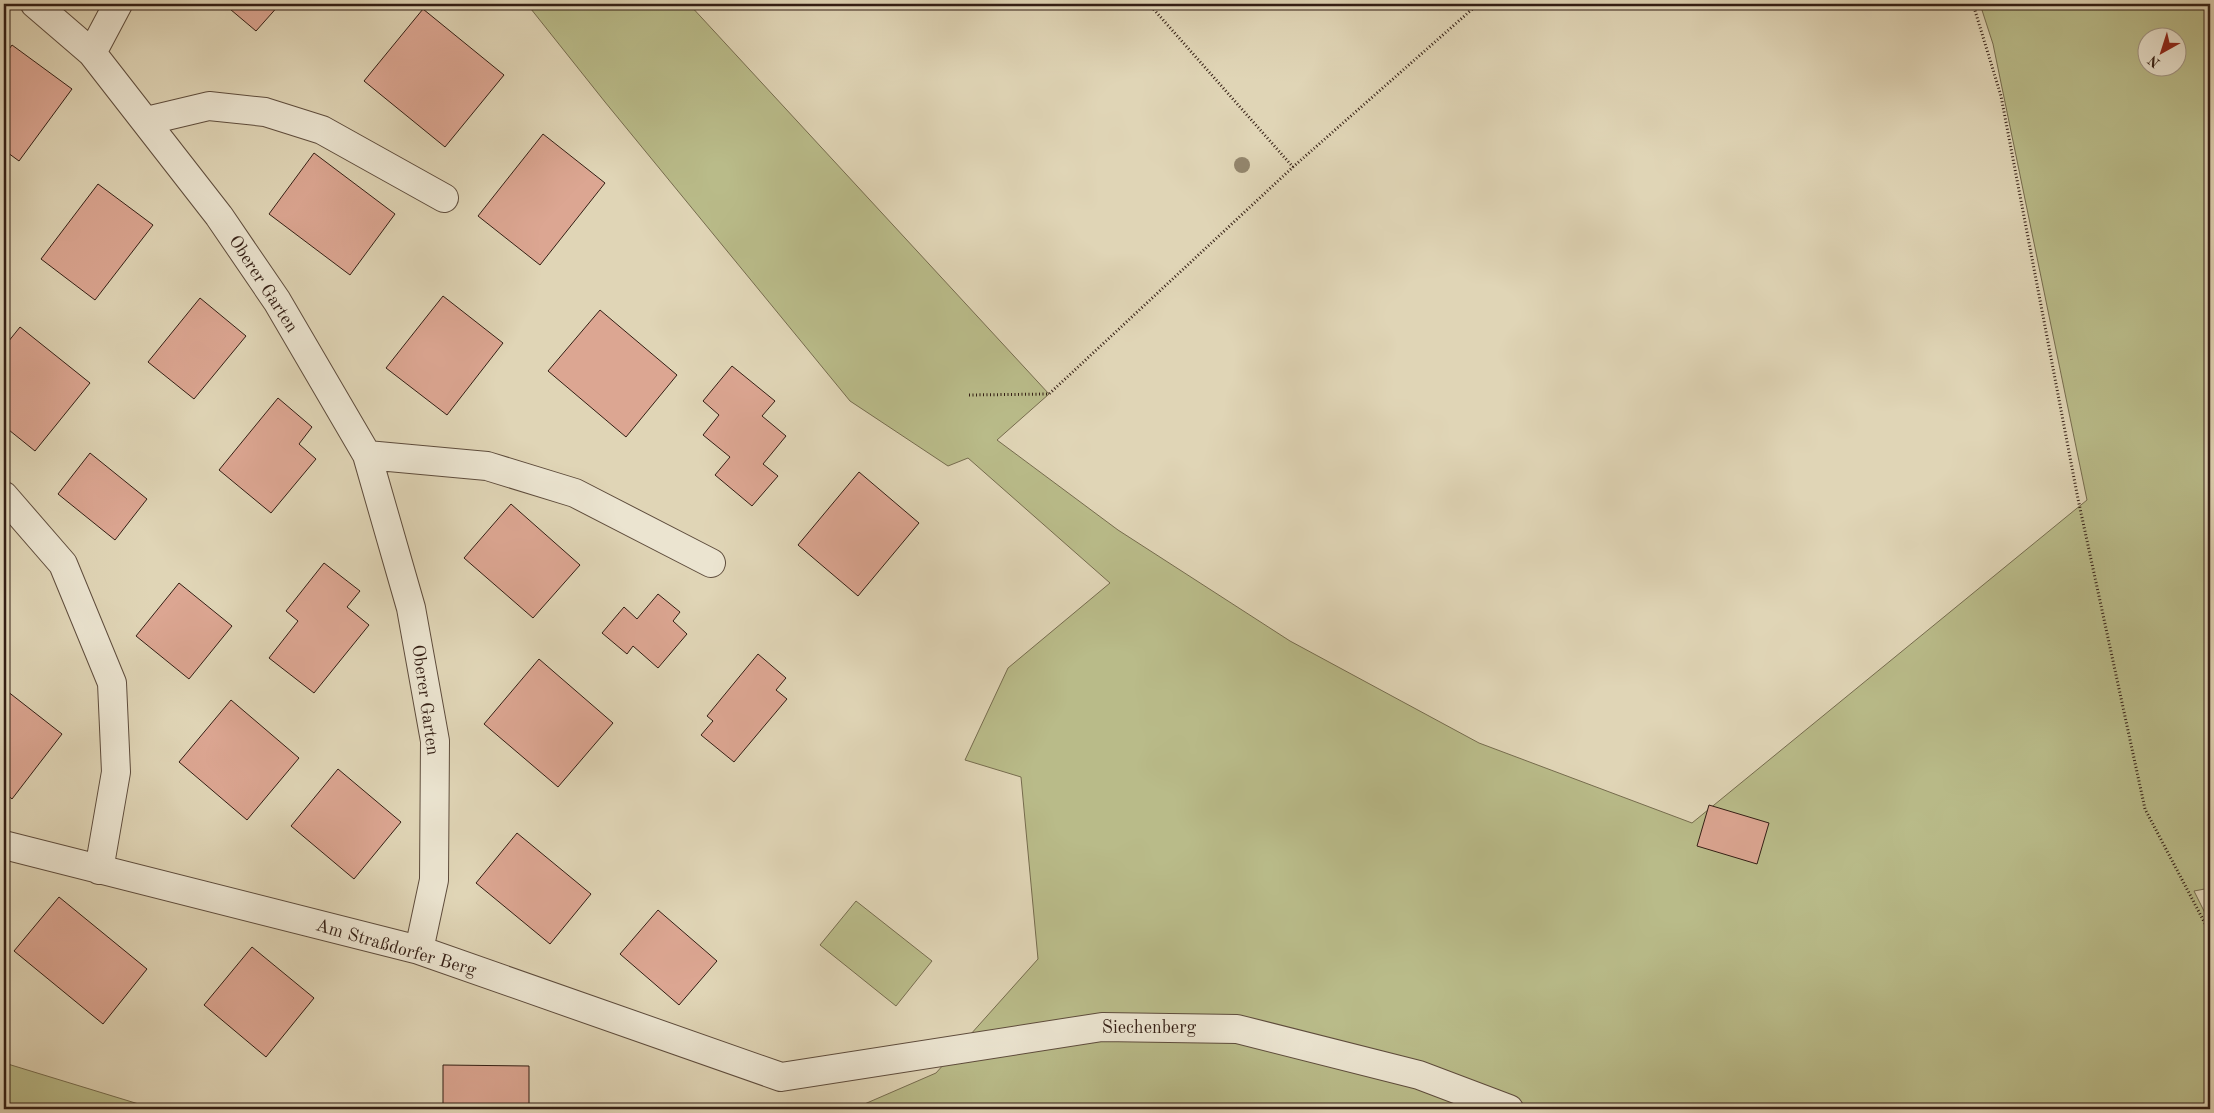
<svg xmlns="http://www.w3.org/2000/svg" width="2214" height="1113" viewBox="0 0 2214 1113" font-family="'Old Standard TT',serif">
<style>
.green{fill:#b9bb89;stroke:#766c4e;fill-rule:evenodd}
.building{fill:#dca692;stroke:#331e14}
.lines{fill:none;stroke-linecap:round;stroke-linejoin:round}
.street-casing{stroke:#5e4c3c;stroke-width:30}
.path{stroke:#331e14;stroke-width:3;stroke-dasharray:1 2.5;stroke-linecap:butt}
.street{stroke:#ebe4d0;stroke-width:28}
.tree{fill:#93866d}
.labels{text-anchor:middle;dominant-baseline:central;stroke-width:4;stroke-linejoin:round;paint-order:stroke}
.street-label{font-size:18px;fill:#331e14;stroke:#ebe4d0}
</style>
<rect width="100%" height="100%" fill="#e0d5b6"/>
<filter id="stains"><feTurbulence type="fractalNoise" baseFrequency=".004" numOctaves="4"/><feColorMatrix values="0 0 0 0 .2 0 0 0 0 .09 0 0 0 0 .02 0 0 0 .5 -.17"/></filter>
<radialGradient id="worn" r=".72"><stop offset=".6" stop-color="#630" stop-opacity="0"/><stop offset="1" stop-color="#630" stop-opacity=".3"/></radialGradient>
<path class="green" d="M527,4H689L1049,394L997,440L1118,530L1290,641L1479,743L1692,823L2087,500L1993,44L1980,4H2210V888L2194,891L2210,923V1109H853L936,1073L1038,959L1021,777L965,760L1008,668L1110,583L968,458L948,466L850,401L605,102ZM2146,38H2176V68H2146Z
M856,901L932,961L896,1006L820,945Z
M4,1062L11,1065L155,1109H4Z"/>
<path class="building" d="M224,4H280L256,31Z
M423,9L504,75L445,147L364,81Z
M12,45L72,89L19,161L4,150V56Z
M543,134L605,183L540,265L478,216Z
M314,153L395,214L350,275L269,214Z
M98,184L153,225L95,300L41,259Z
M443,296L503,343L447,415L386,368Z
M200,298L246,336L194,399L148,362Z
M600,310L677,375L626,437L548,371Z
M20,327L90,383L35,451L4,426V347Z
M732,366L775,401L762,416L786,436L763,464L778,476L752,506L715,475L730,457L703,435L719,415L703,401Z
M278,398L312,427L299,444L316,459L271,513L219,470Z
M90,453L147,499L115,540L58,494Z
M859,472L919,523L858,596L798,545Z
M511,504L580,565L533,618L464,558Z
M324,563L360,591L347,607L369,625L314,693L269,658L298,621L286,611Z
M179,583L232,626L189,679L136,636Z
M658,594L680,612L673,621L687,634L658,668L633,646L627,654L602,633L624,607L637,619Z
M758,654L786,678L776,690L787,699L734,762L701,735L713,721L707,716Z
M539,659L613,723L558,787L484,724Z
M7,691L62,734L12,799L4,792V695Z
M231,700L299,758L247,820L179,762Z
M338,769L401,822L354,879L291,826Z
M1709,805L1769,823L1757,864L1697,846Z
M517,833L591,894L550,944L476,883Z
M59,897L147,969L103,1024L14,951Z
M658,910L717,961L679,1005L620,954Z
M252,947L314,998L266,1057L204,1005Z
M443,1065L529,1066V1109H443Z"/>
<g class="lines">
<defs>
<path id="street" d="M35,4L92,53L219,216L277,301L367,455L411,608L435,741L434,880L419,950
M92,53L118,4
M146,121L209,106L265,112L322,130L444,198
M367,455L487,466L575,493L711,563
M4,496L63,564L112,683L116,772L99,870
M4,845L419,950L781,1077L1102,1027L1237,1029L1419,1075L1509,1109"/>
</defs>
<use href="#street" class="street-casing"/>
<path class="path" d="M1149,4L1293,167
M1973,4L2001,96L2078,499L2145,809L2210,933
M969,395L1049,394L1293,167L1478,4
M2202,1109L2210,1106"/>
<use href="#street" class="street"/>
</g>
<circle class="tree" cx="1242" cy="165" r="8"/>
<g class="labels">
<g class="street-label">
<text transform="translate(263 284) rotate(57)">Oberer Garten</text>
<text transform="translate(425 700) rotate(82)">Oberer Garten</text>
<text transform="translate(396 948) rotate(16)">Am Straßdorfer Berg</text>
<text x="1149" y="1028">Siechenberg</text>
</g>
</g>
<rect width="2214" height="1113" fill="none" stroke="#e0d5b6" stroke-width="20"/>
<rect x="5" y="5" width="2204" height="1103" fill="none" stroke="#331e14" stroke-width="2.5"/>
<rect x="10" y="10" width="2194" height="1093" fill="none" stroke="#331e14"/>
<g transform="translate(2162 52) rotate(219)"><circle r="24" fill="#ebe4d0" stroke="#a19585"/>
<path d="M0-4L9 19L0 12L-9 19Z" fill="#8f2418"/>
<text y="-8" font-size="14" font-weight="bold" text-anchor="middle" fill="#331e14">N</text>
</g>
<rect width="100%" height="100%" filter="url(#stains)"/>
<rect width="100%" height="100%" fill="url(#worn)"/>
</svg>
